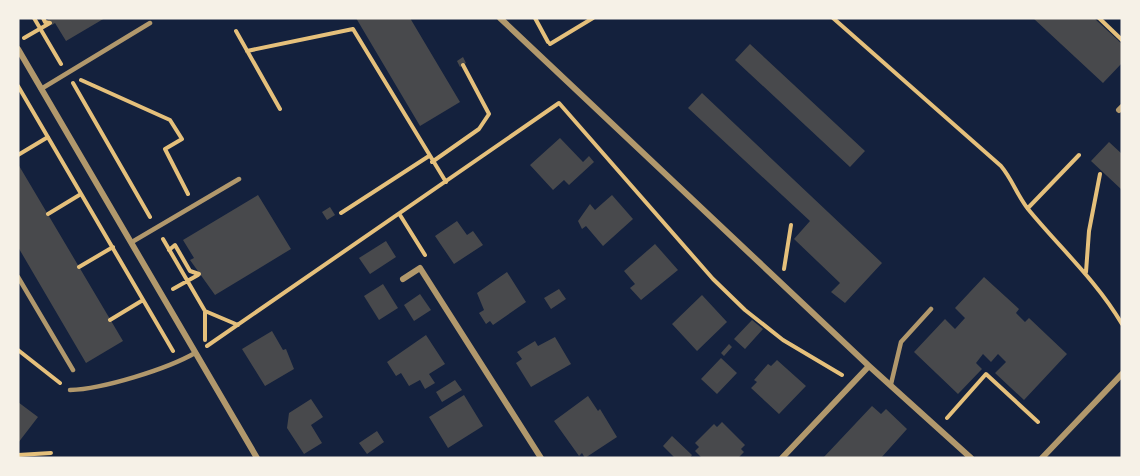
<svg xmlns="http://www.w3.org/2000/svg" width="1140" height="476" viewBox="0 0 1140 476" font-family="'Open Sans',sans-serif">
<style>
.building{fill:#48494c}
.lines{fill:none;stroke-linecap:round;stroke-linejoin:round}
.path{stroke:#e5c07b;stroke-width:4}
.service{stroke:#b1986c;stroke-width:4.5}
.minor{stroke:#b1986c;stroke-width:6}
</style>
<rect width="100%" height="100%" fill="#14213d"/>
<path class="building" d="M47,18H105L66,41L55,23L52,25Z
M356,18H410L460,102L420,126Z
M1033,18H1094L1122,44V63L1103,83Z
M750,44L865,151L850,167L735,60Z
M463,57L466,63L460,67L457,61Z
M702,93L882,263L845,303L831,292L840,283L794,239L810,221L688,108Z
M560,138L583,162L589,156L594,162L569,185L564,180L553,190L530,165Z
M1109,142L1122,154V190L1091,161Z
M18,164L123,341L86,363L18,247Z
M258,195L291,249L215,295L190,260L194,258L183,240Z
M612,195L633,219L603,246L586,226L582,229L578,221L590,204L595,210Z
M330,207L335,215L327,220L322,212Z
M457,221L467,235L473,231L483,245L454,264L435,236Z
M386,241L396,257L370,274L359,258Z
M655,244L678,270L641,300L630,288L635,284L624,271Z
M507,272L526,302L493,325L490,321L486,324L479,313L484,310L477,293Z
M984,277L1019,309L1016,313L1025,322L1029,318L1067,354L1024,400L995,373L1006,362L998,354L991,362L983,354L976,363L982,369L958,394L914,352L945,319L955,329L965,318L955,308Z
M383,284L398,308L379,320L364,296Z
M559,289L566,299L551,309L544,298Z
M420,294L431,310L414,321L404,305Z
M702,295L727,322L697,351L672,324Z
M752,320L763,329L745,349L734,339Z
M272,331L283,350L286,349L294,369L265,386L242,349Z
M426,335L445,364L429,374L435,383L425,389L420,380L409,386L401,373L396,376L387,362Z
M555,337L571,364L531,387L516,363L522,359L517,352L535,341L538,346Z
M729,344L732,347L724,356L721,353Z
M721,358L737,373L717,394L701,379Z
M777,360L806,386L779,414L751,388L757,382L754,380L768,364L771,366Z
M455,380L462,390L442,402L436,392Z
M464,395L483,426L448,448L429,417Z
M588,396L598,411L600,409L617,437L585,458L582,453L579,456L554,421Z
M311,399L323,417L311,425L322,443L304,454L287,428L289,413Z
M18,402L38,417L18,443Z
M872,406L881,414L886,409L907,429L881,458H823Z
M722,422L745,445L741,449L744,452L738,458H702L695,451L699,447L695,443L714,424L717,427Z
M377,431L384,442L367,454L359,443Z
M672,436L692,455L690,458H675L663,446Z"/>
<g class="lines">
<path class="path" d="M34,18L61,64
M535,18L548,42
M833,18L1001,166C1012,179 1017,195 1028,209C1060,248 1096,280 1122,324
M1099,18L1122,40
M236,31L280,109
M24,38L50,23L45,22L43,18
M550,44L593,18
M247,51L353,29L446,182
M81,80L170,120L182,139L165,149L188,194
M73,83L150,217
M18,86L173,351
M18,155L48,137
M432,162L479,129L489,114L463,65
M1028,208L1079,155
M341,213L429,156
M48,214L81,194
M400,215L425,255
M163,239L205,311V340
M169,250L175,245L190,271L199,274
M79,267L113,247
M784,269L791,225
M1086,272L1089,231L1100,174
M173,289L198,275
M205,311L238,325
M110,320L143,300
M207,346L559,103L713,279L745,310L783,340L842,375
M18,350L60,383
M947,418L986,374L1038,422
M18,455L51,453"/>
<path class="service" d="M41,89L150,23
M132,242L239,179
M18,277L73,370
M891,384L901,342L931,309
M70,390C103,389 167,369 195,353"/>
<path class="minor" d="M500,18L869,366L971,458
M18,49L257,458
M1119,110L1122,107
M403,279L420,268L541,458
M782,458L869,366
M1042,458L1122,374"/>
</g>
<rect width="1140" height="476" fill="none" stroke="#f6f1e7" stroke-width="39"/>
</svg>
